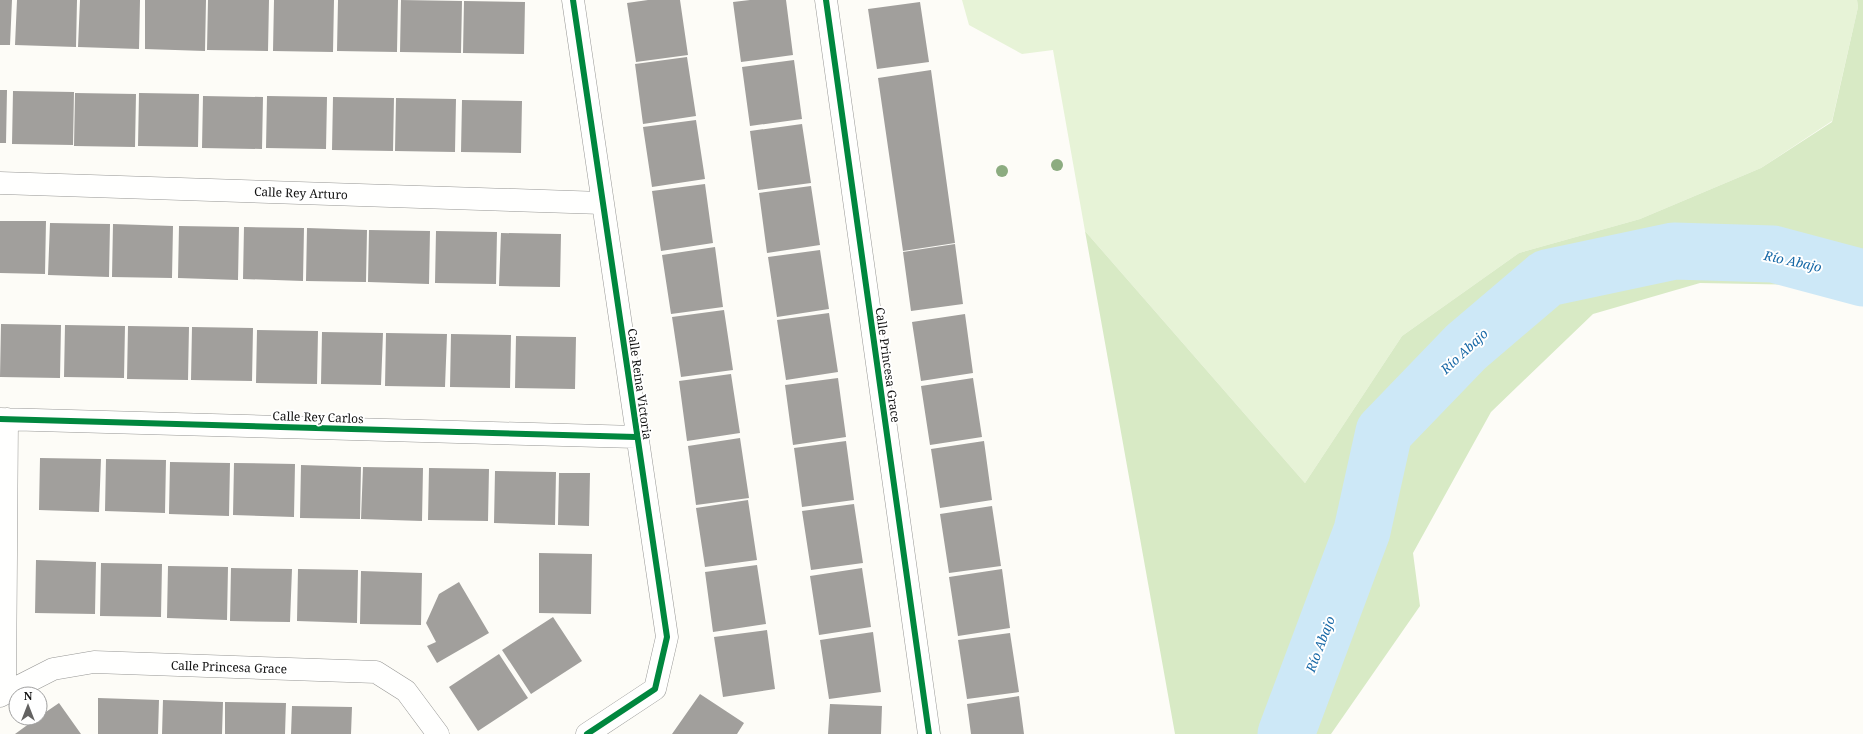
<svg xmlns="http://www.w3.org/2000/svg" width="1863" height="734" viewBox="0 0 1863 734" font-family="'Noto Serif',serif">
<style>
.green{fill:#e7f3d7}
.forest{fill:#d8eac5}
.lines{fill:none;stroke-linecap:round;stroke-linejoin:round}
.river{stroke:#cde8f7;stroke-width:57}
.building{fill:#a19f9c}
.minor-casing{stroke:#979795;stroke-width:23}
.minor{stroke:#fffffe;stroke-width:22}
.cycleway-casing{stroke:#fff;stroke-width:8}
.cycleway{stroke:#00873e;stroke-width:6}
.tree{fill:#8cac80}
.labels{text-anchor:middle;dominant-baseline:central;stroke-width:4;stroke-linejoin:round;paint-order:stroke}
.street-label{font-size:12px;fill:#111;stroke:#fff}
.water-label{font-size:13px;font-style:italic;fill:#1768a6;stroke:#fff}
</style>
<rect width="100%" height="100%" fill="#fdfcf7"/>
<path class="green" d="M962,0H1857L1858,7L1832,121L1761,168L1640,219L1519,253L1402,336L1305,483L1085,231L1053,50L1022,54L969,25Z"/>
<path class="forest" d="M1857,0H1863V286L1700,283L1593,314L1491,412L1413,553L1420,606L1331,734H1175L1085,231L1305,483L1402,336L1519,253L1640,219L1761,168L1832,122L1858,7Z"/>
<g class="lines">
<path class="river" d="M1286,734L1362,531L1384,432L1466,347L1547,278L1674,251L1773,254L1863,278"/>
</g>
<path class="building" d="M0,0H12L10,45H0Z
M17,0H77L76,47L15,45Z
M80,0H140L139,49L78,47Z
M145,0H206L205,51L145,49Z
M208,0H269L268,51L207,50Z
M274,0H334L333,52L273,51Z
M338,0H398L397,52L337,51Z
M401,0L462,1L461,53L400,52Z
M648,0H680L688,55L636,62L627,3Z
M750,0H786L793,55L741,62L733,2Z
M464,1L525,2L524,54L463,53Z
M920,2L929,62L877,69L868,9Z
M687,57L696,116L643,124L635,64Z
M794,60L802,119L750,126L742,67Z
M931,70L955,243L903,251L878,78Z
M0,90H7L6,143H0Z
M13,91L74,92L73,145L12,144Z
M75,93L136,94L135,147L74,146Z
M139,93L199,94L198,147L138,146Z
M203,96L263,97L262,149L202,148Z
M267,96L327,97L326,149L266,148Z
M333,97L394,98L393,151L332,150Z
M396,98L456,99L455,152L395,151Z
M462,100L522,101L521,153L461,152Z
M696,120L705,179L652,187L643,127Z
M802,124L811,183L758,190L750,131Z
M705,184L713,243L661,251L652,191Z
M811,186L820,245L767,253L759,193Z
M0,221H46L45,274L0,273Z
M50,223L110,224L109,277L48,275Z
M113,224L173,226L172,278L112,277Z
M179,226L239,227L238,280L178,278Z
M244,227L304,228L303,281L243,279Z
M307,228L367,230L366,282L306,281Z
M369,230L430,231L429,284L368,282Z
M436,231L497,232L496,284L435,283Z
M501,233L561,234L560,287L499,286Z
M955,244L963,304L911,311L903,252Z
M715,247L723,307L671,314L662,255Z
M820,250L829,309L777,317L768,257Z
M724,310L733,370L681,377L672,317Z
M829,313L838,372L786,380L777,320Z
M965,314L973,373L921,381L912,322Z
M1,324L61,325L60,378L0,377Z
M65,325L125,326L124,378L64,377Z
M128,326L189,327L188,380L127,379Z
M192,327L253,328L252,381L191,380Z
M257,330L318,331L317,384L256,383Z
M322,332L383,333L381,385L321,384Z
M386,333L447,334L445,387L385,386Z
M451,334L511,335L510,388L450,387Z
M516,336L576,337L575,389L515,388Z
M731,374L740,433L687,441L679,381Z
M838,378L846,437L793,445L785,385Z
M973,378L982,437L930,445L921,386Z
M740,438L749,498L696,505L688,446Z
M846,441L854,500L802,507L794,448Z
M984,441L992,500L940,508L931,449Z
M40,458L101,459L99,512L39,510Z
M106,459L166,460L165,513L105,511Z
M170,462L230,463L229,516L169,514Z
M234,463L295,464L294,517L233,515Z
M301,465L361,467L360,519L300,518Z
M363,467L423,468L422,521L361,519Z
M429,468L489,469L488,521L428,520Z
M495,471L556,472L555,525L494,523Z
M559,473H590L589,526L558,525Z
M748,500L757,560L705,567L696,508Z
M854,504L863,563L811,570L802,511Z
M992,506L1001,566L949,573L940,514Z
M539,553L592,554L591,614L539,613Z
M36,560L96,562L95,614L35,613Z
M101,563L162,564L161,617L100,616Z
M757,565L766,624L713,632L705,572Z
M168,566L228,567L227,620L167,618Z
M231,568L292,569L290,622L230,621Z
M862,568L871,627L819,635L810,576Z
M298,569L358,570L357,623L297,621Z
M1002,569L1010,628L958,636L949,577Z
M361,571L422,573L421,625L360,624Z
M459,582L489,633L437,663L427,646L436,642L426,623L439,594Z
M553,617L582,661L531,694L502,650Z
M767,630L775,689L723,697L714,637Z
M873,632L881,692L829,699L820,640Z
M1010,633L1019,692L967,699L958,640Z
M499,654L528,698L478,731L449,687Z
M700,694L744,723L737,734H672Z
M1019,696L1024,734H971L967,704Z
M98,698L159,700L158,734H98Z
M163,700L223,702L222,734H162Z
M225,702L286,703L285,734H225Z
M59,703L81,734H15L37,718H40V716Z
M830,704L882,706L881,734H828Z
M292,706L352,707L351,734H291Z"/>
<g class="lines">
<defs>
<path id="minor" d="M573,0L667,637L655,689L587,734
M826,0L929,734
M0,183L602,203
M0,419L636,437
M5,692L7,419
M0,696L53,669L94,662L376,672L406,691L438,734"/>
</defs>
<use href="#minor" class="minor-casing"/>
<use href="#minor" class="minor"/>
<defs>
<path id="cycleway" d="M573,0L667,637L655,689L587,734
M826,0L929,734
M0,419L636,437"/>
</defs>
<use href="#cycleway" class="cycleway-casing"/>
<use href="#cycleway" class="cycleway"/>
</g>
<g class="tree">
<circle cx="1057" cy="165" r="6"/>
<circle cx="1002" cy="171" r="6"/>
</g>
<g class="labels">
<g class="street-label">
<text transform="translate(301 193) rotate(2)">Calle Rey Arturo</text>
<text transform="translate(888 365) rotate(82)">Calle Princesa Grace</text>
<text transform="translate(640 384) rotate(82)">Calle Reina Victoria</text>
<text transform="translate(318 417) rotate(2)">Calle Rey Carlos</text>
<text transform="translate(229 667) rotate(2)">Calle Princesa Grace</text>
</g>
<g class="water-label">
<text transform="translate(1793 261) rotate(12)">Río Abajo</text>
<text transform="translate(1464 351) rotate(-43)">Río Abajo</text>
<text transform="translate(1320 644) rotate(-69)">Río Abajo</text>
</g>
</g>
<g transform="translate(28 706)"><circle r="19" fill="#ffffff" stroke="#a0a0a0"/>
<path d="M0-3L7 15L0 10L-7 15Z" fill="#646362"/>
<text y="-6" font-size="11" font-weight="bold" text-anchor="middle" fill="#111111">N</text>
</g>
</svg>
